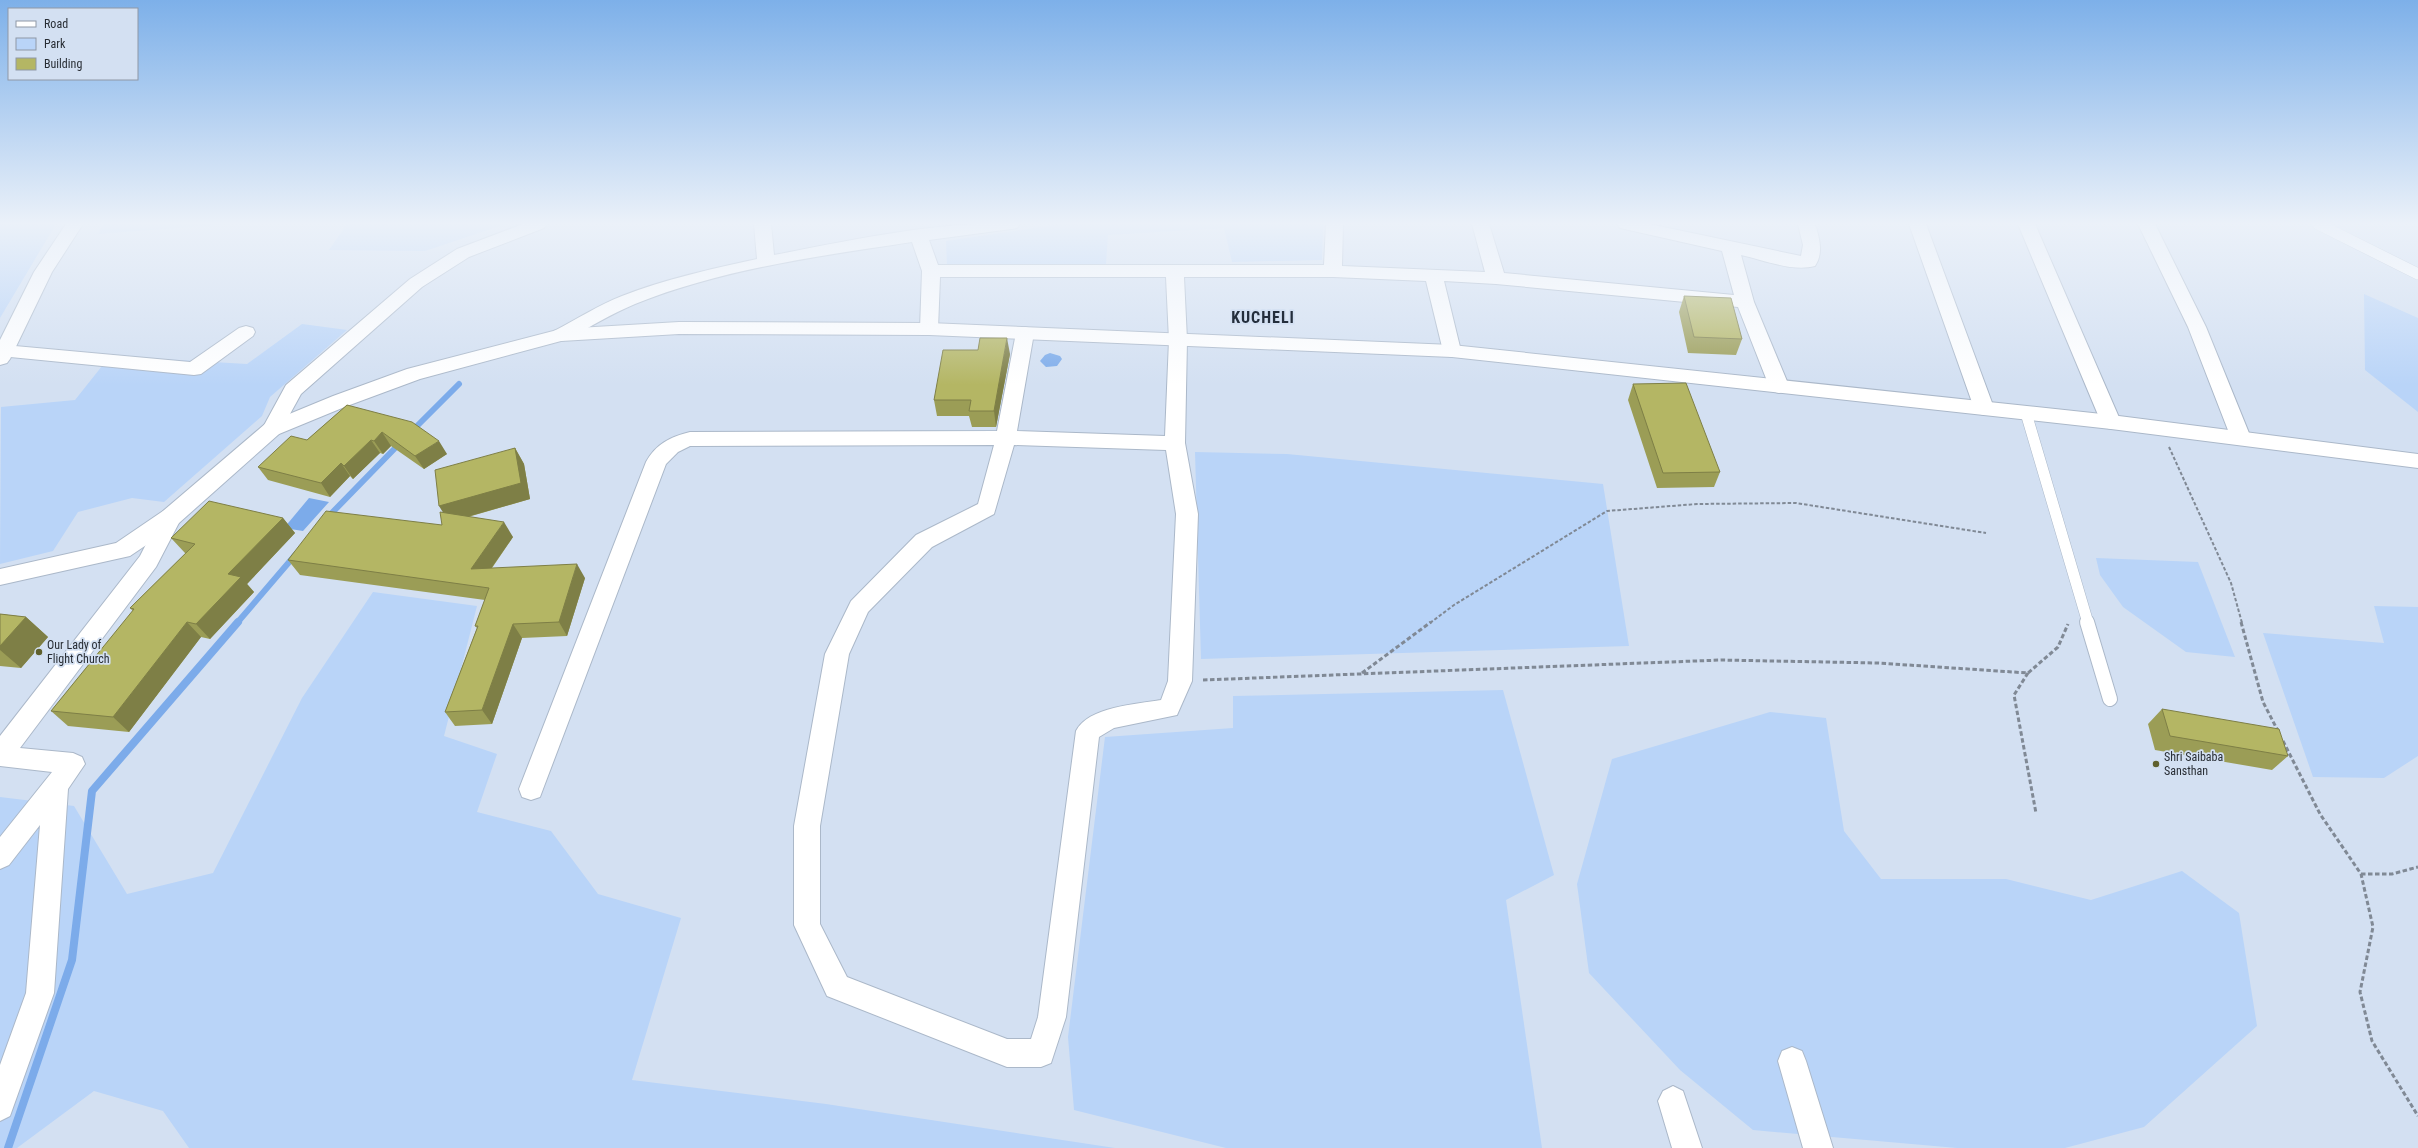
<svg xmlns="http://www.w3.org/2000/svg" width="2418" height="1148" viewBox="0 0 2418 1148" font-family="'Roboto Condensed',sans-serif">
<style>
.green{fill:#b9d4f8}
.water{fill:#7cabea}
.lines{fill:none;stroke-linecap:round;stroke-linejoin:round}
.stream-far1{stroke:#7cabea;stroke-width:6}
.stream{stroke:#7cabea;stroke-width:8}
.service-far1-casing{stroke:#abb8c9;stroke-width:12}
.service-casing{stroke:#abb8c9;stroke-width:16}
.minor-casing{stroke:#abb8c9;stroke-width:2}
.tertiary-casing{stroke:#abb8c9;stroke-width:2}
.path-far1{stroke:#808995;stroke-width:2;stroke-dasharray:3.5 2;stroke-linecap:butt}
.path{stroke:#808995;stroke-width:3;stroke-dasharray:4.5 2.5;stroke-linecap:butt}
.service-far1{stroke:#fff;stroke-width:11}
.service{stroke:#fff;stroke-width:14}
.minor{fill:#fff;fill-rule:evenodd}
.tertiary{fill:#fff;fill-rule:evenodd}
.wall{fill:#9b9d56}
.shaded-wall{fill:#7e7f46}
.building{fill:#b4b664;stroke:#7e7f46}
.poi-dot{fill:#5f602d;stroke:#d3e0f2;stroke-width:1.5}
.labels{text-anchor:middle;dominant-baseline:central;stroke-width:3.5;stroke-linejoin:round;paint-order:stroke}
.poi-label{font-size:12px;fill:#282d34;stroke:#d3e0f2;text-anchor:start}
.district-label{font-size:16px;font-weight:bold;letter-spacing:1px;fill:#242e3c;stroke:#d3e0f2}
</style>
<rect width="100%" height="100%" fill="#d3e0f2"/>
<path class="green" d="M0,224H56L0,318Z
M103,224H229L98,234Z
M347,224H506L425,251L329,250Z
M1062,224H1323L1322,260L1232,262L1224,228L1108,235L1106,264L947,266L946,241Z
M2364,294L2418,318V412L2365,370Z
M302,324L347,330L270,397L262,416L164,502L132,498L78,512L53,551L0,564L1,407L75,400L110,356L247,364Z
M1195,452L1287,454L1603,484L1629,646L1201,659Z
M2096,558L2198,562L2235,657L2186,652L2123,607L2100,575Z
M373,592L477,606L444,736L497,754L477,812L551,831L598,894L681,918L632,1080L826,1104L1115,1148H189L163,1111L94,1091L17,1148H0V797L74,806L127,894L213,873L302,698Z
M2374,606L2418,607V756L2384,778L2313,777L2263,633L2384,643Z
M1503,690L1554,875L1506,900L1542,1148H1226L1074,1110L1068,1037L1105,737L1233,728V696Z
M1770,712L1826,718L1844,831L1881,879H2006L2091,900L2182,871L2239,913L2257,1026L2144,1127L2065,1148H1957L1753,1130L1680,1070L1589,973L1577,884L1612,759Z"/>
<path class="water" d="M1050,353L1060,356L1062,359L1057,366L1046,367L1040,361L1045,355Z
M309,498L329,502L303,531L284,528Z"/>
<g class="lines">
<path class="stream-far1" d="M411,432L459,384
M326,519L401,442
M237,623L296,554"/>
<path class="stream" d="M8,1148L72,960L92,791L238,622"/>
<defs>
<path id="service-far1" d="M2318,224L2418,274
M2026,413L2088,623"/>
<path id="service" d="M2087,622L2110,699"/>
<path id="minor" d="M523,224H547L544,228L469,257L422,287L301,394L279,434L272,436L265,434L262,429L286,385L410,279L457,249Z
M754,224H771L774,255C851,240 943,220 1020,224L1017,228L1011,229L929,240L938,265H1324L1326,224H1343L1342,266L1485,272L1472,224H1489L1504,273L1734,295L1722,251L1620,228L1617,224H1649L1801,256L1803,245L1798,224H1815C1819,237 1824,253 1815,266C1792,272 1764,260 1741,255L1754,302L1789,386L1786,391L1779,393L1772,391L1769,386L1738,307L1496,284L1444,281L1461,351L1459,355L1452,357L1445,355L1443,351L1426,281L1333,277H1184L1187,340L1185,443L1198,514L1192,681L1177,715L1114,728L1099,737L1066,1017L1051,1063L1041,1067H1007L827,996L794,925V826L825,654L851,601L916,535L978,504L994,445L690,446L678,452L666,464L543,789L540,797L531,800L522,797L519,789L646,462C656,444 670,437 690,432L997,431L1016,333L1018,329L1025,327L1032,329L1034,333L1017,431L1165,436L1169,340L1166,277H940L938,329L936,333L929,335L922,333L920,329L922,271L912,242C819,256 722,269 635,304C611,314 590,327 568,339L561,341L554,339L552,335L554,331C577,319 599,305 622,296C665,279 712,269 757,259ZM1014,445L1166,450L1176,514L1168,681L1161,700C1136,704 1088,707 1076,731L1038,1017L1031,1039H1007L847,977L820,924V826L849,654L868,612L932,547L994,514Z
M1909,224H1926L1994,408L1991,413L1984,415L1977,413L1974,408Z
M2018,224H2035L2121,422L2118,427L2111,429L2104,427L2101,422Z
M2138,224H2155L2206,327L2251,438L2248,443L2241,445L2234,443L2231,438L2188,327Z
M246,326L253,328L255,332L253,336L201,374L194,375L0,356V346L4,345L190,362L239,328Z
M171,509L179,511L182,517L156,567L20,748L73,753L82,757L85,764L68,789L54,993L10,1116L0,1121V1065L26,993L40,825L9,865L0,869V837L52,772L0,766V736L140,556L163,511Z
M1792,1047L1802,1051L1806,1061L1833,1148H1803L1778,1061L1782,1051Z
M1673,1086L1683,1091L1702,1148H1672L1658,1101L1663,1091Z"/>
<path id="tertiary" d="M66,224H83L52,272L10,359L7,363L0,365V340L34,272Z
M679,322L929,323L1452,345L2111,415L2418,454V468L2111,429L1452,357L929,335L679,334L561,341L420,379L347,406L279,434L179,523L130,556L0,585V569L116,543L163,511L265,424L333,396L407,369L561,329Z"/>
</defs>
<use href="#service-far1" class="service-far1-casing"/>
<use href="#service" class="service-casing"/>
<use href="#minor" class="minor-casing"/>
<use href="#tertiary" class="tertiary-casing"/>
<path class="path-far1" d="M2169,447L2231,583L2242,623
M1430,623L1454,605L1607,511L1697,504L1796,503L1986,533"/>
<path class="path" d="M2241,622L2263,702L2278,731
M1362,673L1431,622
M2028,673L2014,695L2036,813
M1203,680L1721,660L1878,663L2028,673L2058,647L2068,624
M2283,741L2320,814L2361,874L2373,927L2360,992L2372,1041L2418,1116
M2361,874H2392L2418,867"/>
<use href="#service-far1" class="service-far1"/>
<use href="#service" class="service"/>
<use href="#minor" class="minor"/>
<use href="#tertiary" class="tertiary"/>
</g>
<path class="wall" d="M1684,296L1742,339L1736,355L1688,353L1679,312Z
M1010,354L996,427H972L969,416H937L934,400Z
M1633,384L1720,472L1714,487L1657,488L1628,400Z
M347,405L447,454L424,469L391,446L383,454L380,453L353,479L350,476L330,497L268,480L258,467L307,440Z
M515,448L524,464L530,499L468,517L513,537L492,568L585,578L567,636L522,638L492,724L455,726L445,712L477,628L475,626L485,600L300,575L288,560L442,525L444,513Z
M283,518L295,533L247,584L254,592L210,639L201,637L129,732L68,726L51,711L133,611L130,608L186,553H185L171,538Z
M0,614L26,617L48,637L21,668L0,666Z
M2162,709L2288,756L2272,770L2155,750L2148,724Z"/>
<path class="shaded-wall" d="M1007,338L1010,354L996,427L994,411Z
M382,432L391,446L383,454L374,441Z
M371,440L380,453L353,479L344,466Z
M439,441L447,454L424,469L415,456Z
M515,448L524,464L530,499L449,522L439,506Z
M341,463L350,476L330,497L321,483Z
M283,518L295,533L247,584L254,592L210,639L196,624L228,574Z
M504,522L513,537L481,583L471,569Z
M577,564L585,578L567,636L559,622Z
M26,617L48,637L21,668L0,650V646Z
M187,622L201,637L129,732L113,717Z
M513,624L522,638L492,724L482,710Z"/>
<path class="building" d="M1684,296L1731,298L1742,339L1694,337Z
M980,338H1007L994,411H969L971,400H934L943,350H978Z
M1686,383L1720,472L1663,473L1633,384Z
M347,405L412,422L439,441L415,456L382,432L374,441L371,440L344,466L341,463L321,483L258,467L291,436L307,440Z
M515,448L521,483L439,506L435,470Z
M209,501L283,518L228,574L241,577L196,624L187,622L113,717L51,711L134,609L130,608L195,544L171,538Z
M326,511L442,525L440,512L504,522L471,569L577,564L559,622L513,624L482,710L445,712L478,626H475L489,588L288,560Z
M0,614L26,617L0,646Z
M2162,709L2279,729L2288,756L2170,736Z"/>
<linearGradient id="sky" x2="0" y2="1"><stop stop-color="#7db0e9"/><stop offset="0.58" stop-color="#ebf1f9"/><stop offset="1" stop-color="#ebf1f9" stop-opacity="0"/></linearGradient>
<rect width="2418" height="385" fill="url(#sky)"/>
<g class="poi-dot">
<circle cx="39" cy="652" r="4"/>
<circle cx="2156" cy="764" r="4"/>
</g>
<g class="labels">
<g class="poi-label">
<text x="47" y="645">Our Lady of<tspan x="47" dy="14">Flight Church</tspan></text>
<text x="2164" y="757">Shri Saibaba<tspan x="2164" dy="14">Sansthan</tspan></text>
</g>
<g class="district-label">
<text x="1263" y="317">KUCHELI</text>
</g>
</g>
<rect x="8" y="8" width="130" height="72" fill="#d3e0f2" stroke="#8f98a6"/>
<rect x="16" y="21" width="20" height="6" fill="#ffffff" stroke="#8f98a6"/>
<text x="44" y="28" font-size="12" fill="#282d34">Road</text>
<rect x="16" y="38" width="20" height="12" fill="#b9d4f8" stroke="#8f98a6"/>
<text x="44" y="48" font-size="12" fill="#282d34">Park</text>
<rect x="16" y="58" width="20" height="12" fill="#b4b664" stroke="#8f98a6"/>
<text x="44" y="68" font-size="12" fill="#282d34">Building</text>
</svg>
